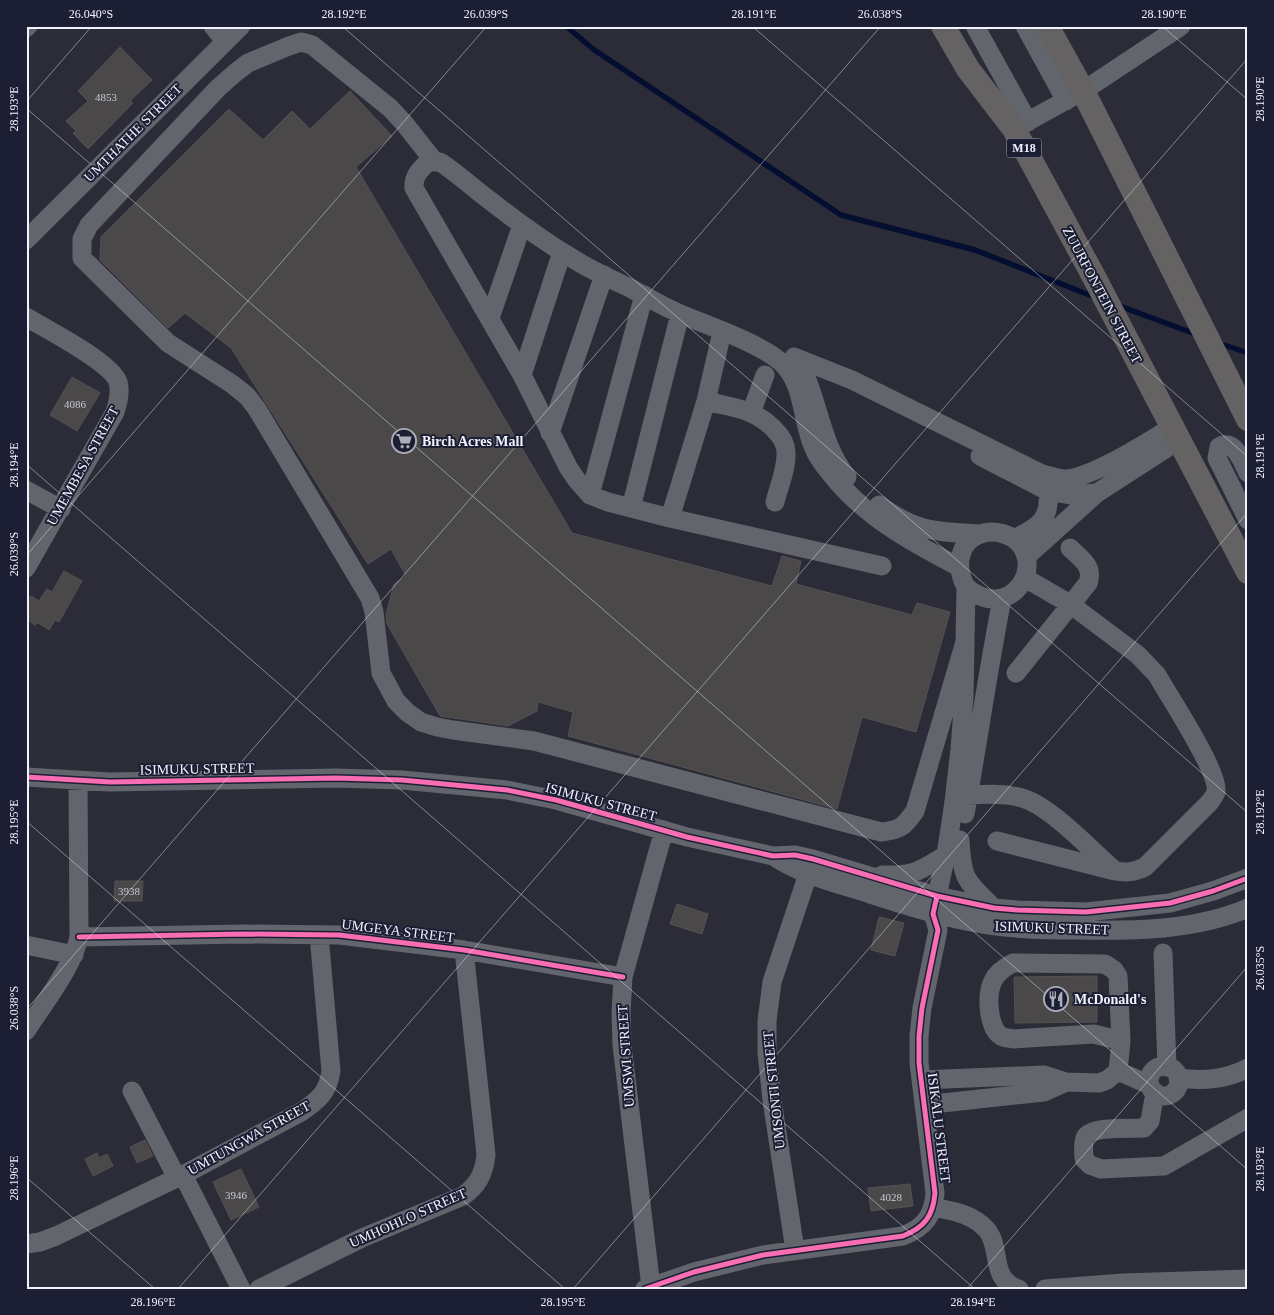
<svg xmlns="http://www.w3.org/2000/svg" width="1274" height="1315" viewBox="0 0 1274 1315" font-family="'Times New Roman',serif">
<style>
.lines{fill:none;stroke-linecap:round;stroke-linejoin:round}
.stream{stroke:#040e31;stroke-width:5.5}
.building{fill:#4b484a;stroke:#555153}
.minor{stroke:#63656d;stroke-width:19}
.major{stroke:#646262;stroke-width:24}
.cycleway-casing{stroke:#1c1f33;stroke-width:8}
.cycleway{stroke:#f96db3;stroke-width:5}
.ticks{fill:none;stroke:#f0f3fe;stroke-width:1;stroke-opacity:0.45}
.labels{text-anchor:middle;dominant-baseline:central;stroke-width:4;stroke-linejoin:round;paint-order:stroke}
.number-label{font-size:11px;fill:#c7c8d1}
.shield{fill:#1c1f33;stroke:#b0b3c1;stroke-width:1}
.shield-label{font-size:12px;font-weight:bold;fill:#f0f3fe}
.street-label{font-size:14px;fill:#f0f3fe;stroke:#1c1f33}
.poi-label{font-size:14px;font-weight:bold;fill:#f0f3fe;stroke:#1c1f33;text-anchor:start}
.neatline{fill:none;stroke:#f0f3fe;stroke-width:2}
.ticks-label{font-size:12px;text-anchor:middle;fill:#f0f3fe}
</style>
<rect width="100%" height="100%" fill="#2b2c37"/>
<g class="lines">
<path class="stream" d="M566,26L593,49L841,215L975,250L1097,298
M1117,305L1198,335
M1218,343L1248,353"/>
</g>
<path class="building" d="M120,47L152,80L130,101L133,103L88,149L73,133L76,131L66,121L88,101L78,91Z
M350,91L392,136L356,167L572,533L772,586L782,556L801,561L796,584L912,615L917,603L950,612L916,732L862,717L837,809L568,736L573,712L538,702L537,711L508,726L440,716L387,624L386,615L394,584L406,576L391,549L368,564L231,348L185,313L168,328L100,260L101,237L229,109L263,140L292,111L310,129Z
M72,377L100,393L77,431L50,415Z
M64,571L82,581L59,622L55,620L49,630L37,622L35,625L26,619V604L31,596L39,601L47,589L52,592Z
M115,881H143L142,901H114Z
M677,904L708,914L702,934L670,924Z
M879,917L904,923L895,956L871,950Z
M1097,976V1022L1015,1023L1014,977Z
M145,1140L153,1156L137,1163L130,1147Z
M97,1153L99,1158L107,1154L113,1166L93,1176L85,1159Z
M241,1169L259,1207L231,1220L213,1182Z
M910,1184L913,1206L871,1211L868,1188Z"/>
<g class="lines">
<path class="minor" d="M213,26L225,41
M975,26L1028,122
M1025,26L1066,101
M26,28L28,26
M1014,129L1083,91L1181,26
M434,161L404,123L390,108L312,45L301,42L289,46L248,63L235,73L218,88L89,225L82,239V258L168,343L232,384L247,396L257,409L370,598L374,612L381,673L396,701L408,713L421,722L437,727L453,730L534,741L881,832C900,830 904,827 915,811L965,642
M26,240L241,26
M26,317C46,329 111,362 118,382C121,392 118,403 115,412L26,568
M490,318L522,225
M794,357L852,380L1042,474C1050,476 1058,479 1065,479C1092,478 1147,442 1171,428
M803,370C819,405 822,446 847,477
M522,375L562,252
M706,401C720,405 738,407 751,413C765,419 786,436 786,452C787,468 779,486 775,502
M751,413L765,375
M550,433L604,275
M980,456L1048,491L1070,495L1097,493
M1248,473C1243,463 1234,437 1219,447L1217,458L1248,520
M26,490L61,509
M590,495L644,295
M879,505C917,532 935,532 980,534
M631,508L680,314
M670,518L706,401L722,332
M1014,539C1038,527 1051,520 1048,491
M1026,557L1097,493L1179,440
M882,566L670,518L608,502L590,495L576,479L568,467L522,375L414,188C413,176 420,170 428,162H440C457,173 472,187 488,199C516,221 545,242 575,260C593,271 613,280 632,289C649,298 665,308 683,315C709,326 765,345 784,365C804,386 802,420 813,446C817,457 824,466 831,474C865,517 911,542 959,567
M1016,673L1088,583C1094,566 1081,559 1070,548
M26,777L110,782L336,778L402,780L507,790L556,800L687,837L773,856L795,855L813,859L937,896L994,908L1017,910L1086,912L1170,903L1213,891L1248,878
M968,795C985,794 1005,793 1022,798C1049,805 1091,850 1113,869
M965,814C978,742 988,670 1002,599
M960,840C962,880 966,881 994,908
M997,841L1115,871C1127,873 1134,872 1145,867L1210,802C1212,799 1215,795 1216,792C1220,773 1168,695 1157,675L1138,655L1070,604L1025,578
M773,856C801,875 832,882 864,892C898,903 931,914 966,921C1003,929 1039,930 1076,930C1133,931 1194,931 1248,908
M882,875C915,876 919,871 946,855
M79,937L243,934L339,935L464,950L623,977
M26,945L74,955
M1163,953L1167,1067
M26,1031C43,1004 73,967 79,937L78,781
M1149 1081a15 15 0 1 1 30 0a15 15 0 1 1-30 0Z
M1118,1071L1150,1085
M1178,1078C1203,1081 1225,1080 1248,1068
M921,1080L1044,1075L1066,1082L1099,1083L1107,1080L1118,1071L1121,1041L1094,1034L1013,1039C1010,1038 1004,1038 1001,1036C988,1028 986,994 993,981C997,972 1005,967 1013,963L1105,964L1114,970L1118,976L1121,1041
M132,1091L177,1178
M1155,1092L1150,1121L1144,1128C1131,1129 1094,1126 1086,1136C1082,1143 1084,1152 1084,1159L1090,1165L1101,1169L1164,1166L1248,1118
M924,1105L1044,1092L1066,1082
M183,1175L241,1289
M933,1207C953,1211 973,1214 987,1230C1002,1248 989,1280 1019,1289
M26,1244L40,1242L56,1236L183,1175L301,1112C319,1100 328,1092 331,1071L319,935
M795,1250L772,1100L767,1053V1021L772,982L812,862
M651,1287L622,1045L621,1013L623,977L664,830
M259,1289L362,1238L463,1196C478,1185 484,1174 486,1155L464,950
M645,1289L694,1272L763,1255L903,1236C925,1227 933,1216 935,1193L919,1063V1036L922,1008L938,930L933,914L946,855L954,802L960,749L964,696L966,587C953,564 960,534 991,532C999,532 1006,534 1013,538C1049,563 1010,625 966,587
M1045,1289L1123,1283L1248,1279"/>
<path class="major" d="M943,26L968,69L1014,129L1094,277L1248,572
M1047,26L1083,91L1248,419"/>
<defs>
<path id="cycleway" d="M26,777L110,782L336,778L402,780L507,790L556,800L687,837L773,856L795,855L813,859L937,896L994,908L1017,910L1086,912L1170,903L1213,891L1248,878
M79,937L243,934L339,935L464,950L623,977
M645,1289L694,1272L763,1255L903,1236C925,1227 933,1216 935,1193L919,1063V1036L922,1008L938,930L933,914L937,896"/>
</defs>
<use href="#cycleway" class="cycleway-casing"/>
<use href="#cycleway" class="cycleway"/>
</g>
<path class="ticks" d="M342,26L1248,813M752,26L1248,457M1162,26L1248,100M26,102L92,26M26,108L1248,1170M26,464L975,1289M26,556L487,26M26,821L565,1289M26,1010L881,26M26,1177L155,1289M178,1289L1248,58M573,1289L1248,512M967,1289L1248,966"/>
<defs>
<symbol id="supermarket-ring" viewBox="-11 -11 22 22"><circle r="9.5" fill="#1c1f33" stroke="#abadb8" stroke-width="1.5"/><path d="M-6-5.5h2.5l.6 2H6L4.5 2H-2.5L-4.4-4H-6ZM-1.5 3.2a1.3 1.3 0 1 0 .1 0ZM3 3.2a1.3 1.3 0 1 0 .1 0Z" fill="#abadb8"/></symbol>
<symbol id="restaurant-ring" viewBox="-11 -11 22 22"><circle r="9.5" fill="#1c1f33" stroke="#abadb8" stroke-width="1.5"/><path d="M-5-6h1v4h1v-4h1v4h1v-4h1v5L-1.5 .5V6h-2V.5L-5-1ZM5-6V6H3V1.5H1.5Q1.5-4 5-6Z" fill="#abadb8"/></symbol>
</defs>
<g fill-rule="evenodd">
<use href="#supermarket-ring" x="390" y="427" width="28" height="28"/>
<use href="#restaurant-ring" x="1042" y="985" width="28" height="28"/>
</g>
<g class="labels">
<g class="number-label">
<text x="106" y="97">4853</text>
<text x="75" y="404">4086</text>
<text x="129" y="891">3938</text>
<text x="236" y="1195">3946</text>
<text x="891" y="1197">4028</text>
</g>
<rect class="shield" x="1006.5" y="138.5" width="35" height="19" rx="4"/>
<g class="shield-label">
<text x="1024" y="148">M18</text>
</g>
<g class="street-label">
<text transform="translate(133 133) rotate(-45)">UMTHATHE STREET</text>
<text transform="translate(1102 295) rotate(62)">ZUURFONTEIN STREET</text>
<text transform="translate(83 466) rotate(-61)">UMEMBESA STREET</text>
<text transform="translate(197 769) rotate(-1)">ISIMUKU STREET</text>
<text transform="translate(601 802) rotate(15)">ISIMUKU STREET</text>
<text transform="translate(1052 928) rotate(2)">ISIMUKU STREET</text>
<text transform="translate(398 931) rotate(7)">UMGEYA STREET</text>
<text transform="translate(626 1056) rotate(-94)">UMSWI STREET</text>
<text transform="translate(774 1090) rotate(-96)">UMSONTI STREET</text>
<text transform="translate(939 1128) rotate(83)">ISIKALU STREET</text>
<text transform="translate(249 1138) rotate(-29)">UMTUNGWA STREET</text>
<text transform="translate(408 1218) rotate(-24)">UMHOHLO STREET</text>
</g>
<g class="poi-label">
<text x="422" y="441">Birch Acres Mall</text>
<text x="1074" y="999">McDonald's</text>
</g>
</g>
<rect width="1274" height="1315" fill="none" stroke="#1c1f33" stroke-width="55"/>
<rect x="28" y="28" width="1218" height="1260" class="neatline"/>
<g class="ticks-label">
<text x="91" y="18">26.040°S</text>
<text x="344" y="18">28.192°E</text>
<text x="486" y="18">26.039°S</text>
<text x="754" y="18">28.191°E</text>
<text x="880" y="18">26.038°S</text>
<text x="1164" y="18">28.190°E</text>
<text transform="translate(1260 99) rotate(-90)" y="4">28.190°E</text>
<text transform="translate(14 109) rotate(-90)" y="4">28.193°E</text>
<text transform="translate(1260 456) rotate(-90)" y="4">28.191°E</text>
<text transform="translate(14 465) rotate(-90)" y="4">28.194°E</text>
<text transform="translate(14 554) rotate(-90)" y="4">26.039°S</text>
<text transform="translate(1260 812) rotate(-90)" y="4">28.192°E</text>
<text transform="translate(14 822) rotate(-90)" y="4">28.195°E</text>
<text transform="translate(1260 968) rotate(-90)" y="4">26.035°S</text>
<text transform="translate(14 1008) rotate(-90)" y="4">26.038°S</text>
<text transform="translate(1260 1169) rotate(-90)" y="4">28.193°E</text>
<text transform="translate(14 1178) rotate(-90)" y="4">28.196°E</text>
<text x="153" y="1306">28.196°E</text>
<text x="563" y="1306">28.195°E</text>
<text x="973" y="1306">28.194°E</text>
</g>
</svg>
